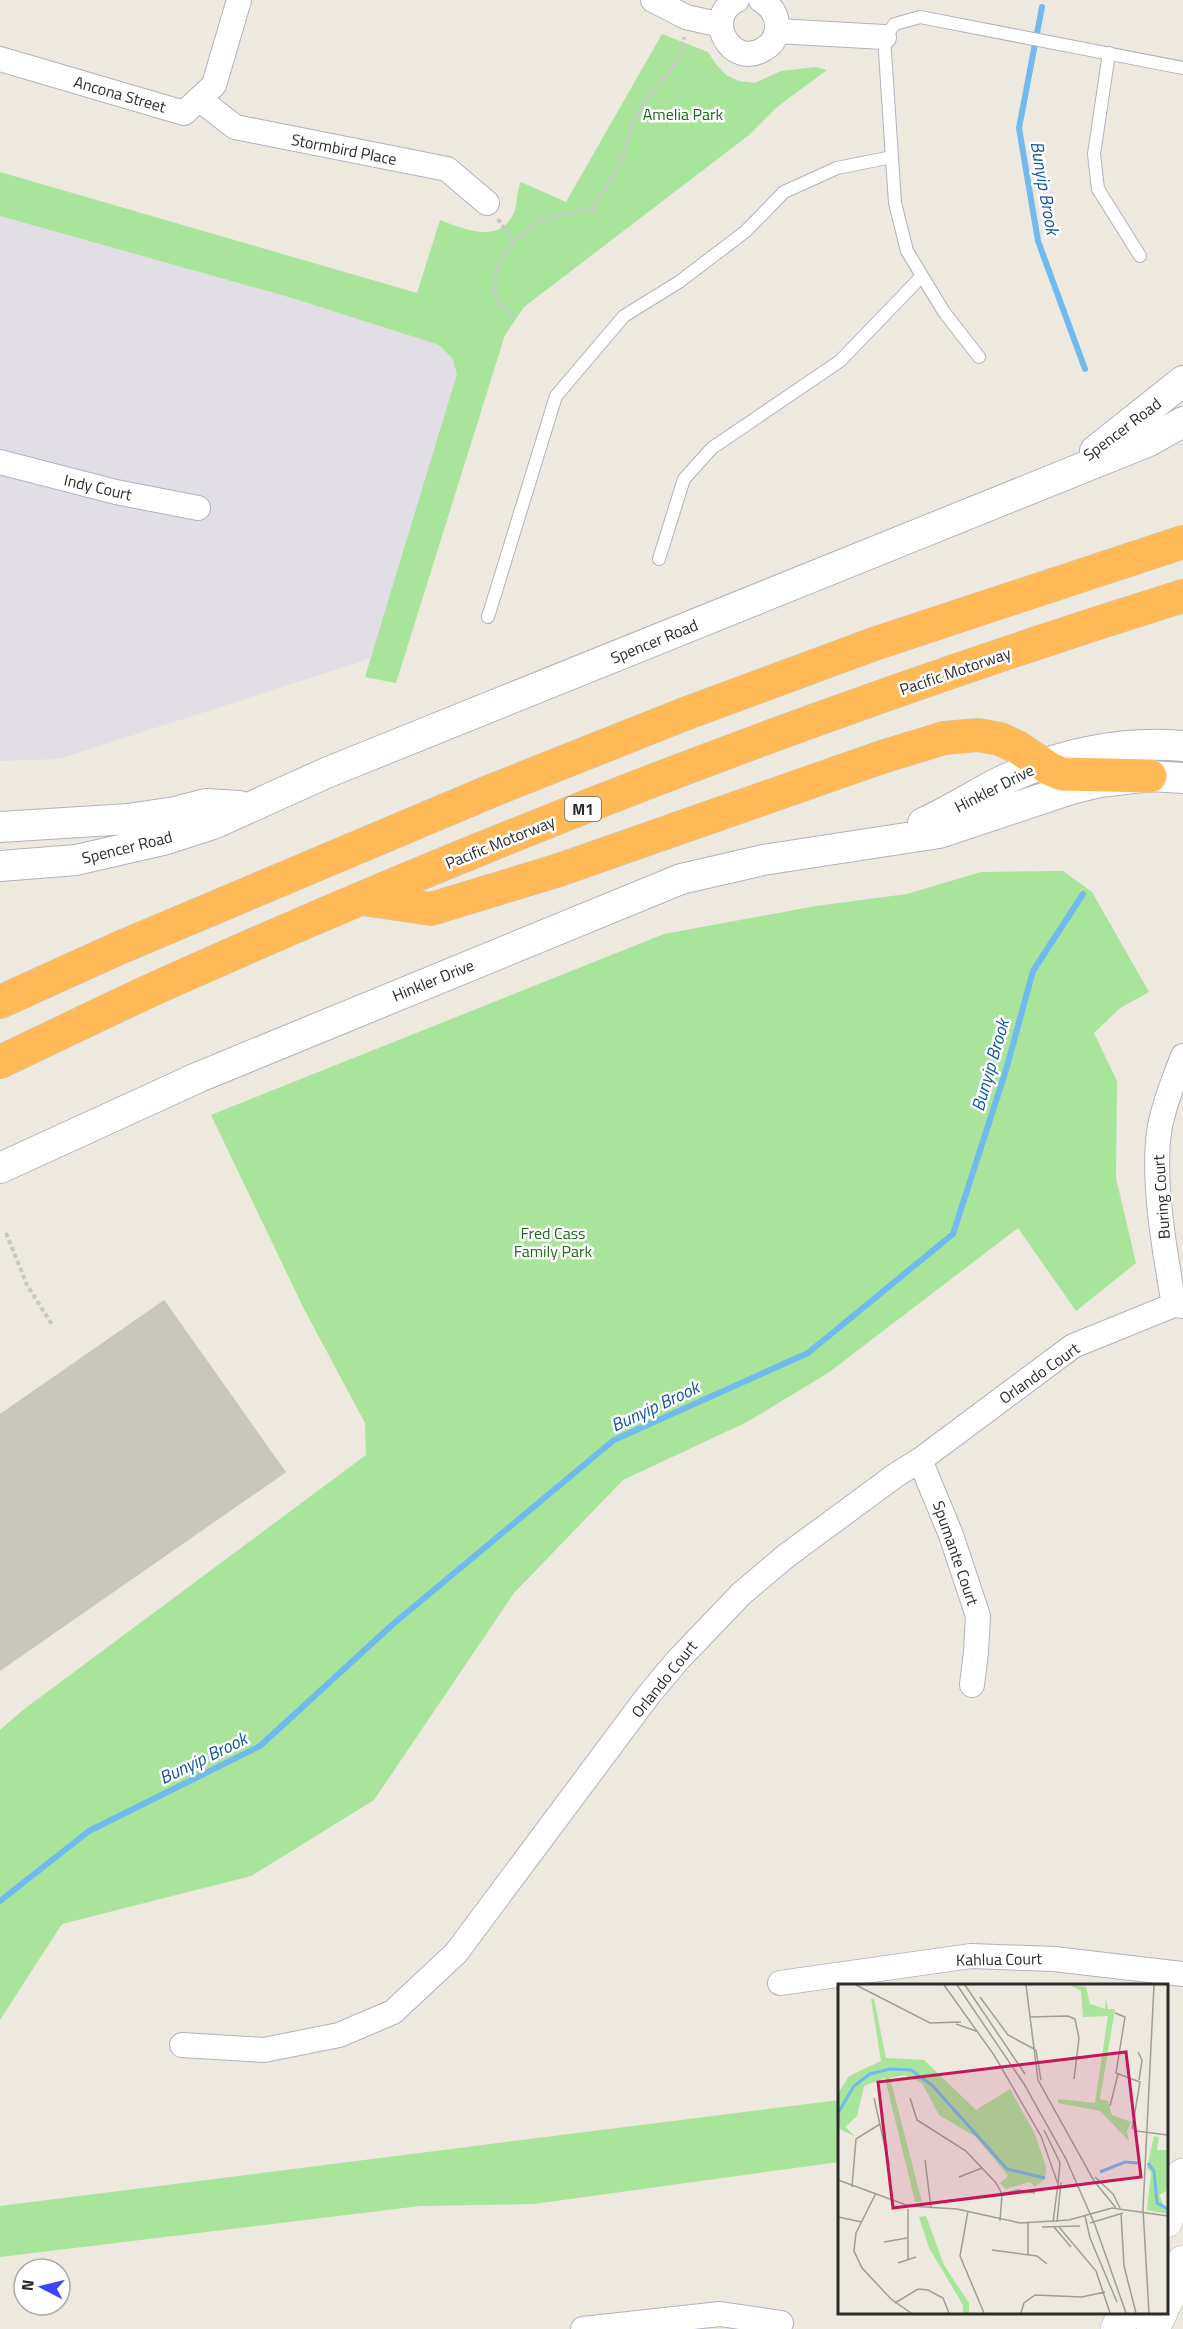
<svg xmlns="http://www.w3.org/2000/svg" width="1183" height="2329" viewBox="0 0 1183 2329" font-family="'Titillium Web',sans-serif">
<style>
.industrial{fill:#e1dee6}
.green{fill:#a8e49a}
.lines{fill:none;stroke-linecap:round;stroke-linejoin:round}
.stream{stroke:#70baef;stroke-width:6}
.building{fill:#c9c7bc;stroke:#c9c5b7;stroke-width:1.5}
.service-casing{stroke:#b1b1bf;stroke-width:14}
.minor-casing{stroke:#b1b1bf;stroke-width:26}
.tertiary-casing{stroke:#b1b1bf;stroke-width:32}
.secondary-casing{stroke:#b1b1bf;stroke-width:34}
.motorway-casing{stroke:#c8c8c8;stroke-width:34}
.path{stroke:#c8c8c8;stroke-width:4;stroke-dasharray:4.5 3;stroke-linecap:butt}
.service{stroke:#fff;stroke-width:12}
.minor{stroke:#fff;stroke-width:24}
.tertiary{stroke:#fff;stroke-width:30}
.secondary{stroke:#fff;stroke-width:33}
.motorway{stroke:#ffba57;stroke-width:33}
.labels{text-anchor:middle;dominant-baseline:central;stroke-width:5;stroke-linejoin:round;paint-order:stroke}
.shield{fill:#fff;stroke:#6b6b6b;stroke-width:1.5}
.shield-label{font-size:15px;font-weight:bold;fill:#2b2b2b}
.street-label{font-size:16px;fill:#2b2b2b;stroke:#fff}
.park-label{font-size:16px;fill:#1e6a1a;stroke:#fff}
.water-label{font-size:18px;font-style:italic;fill:#0d559e;stroke:#fff}
.inset-river{fill:none;stroke:#70baef;stroke-width:3}
.inset-road{fill:none;stroke:#9f9d96;stroke-width:1.5}
.view{fill:#c2185b;fill-opacity:0.15;stroke:#c2185b;stroke-width:3}
.inset-edge{fill:none;stroke:#2b2b2b;stroke-width:3}
</style>
<rect width="100%" height="100%" fill="#ede9de"/>
<path class="industrial" d="M0,216L292,298L439,345L454,359L457,374L372,658L59,759L0,761Z"/>
<path class="green" d="M662,34L708,52L716,64L726,75L739,81L755,83L781,71L815,67L827,70L777,107L749,135L524,307L505,335L396,683L365,677L457,374L453,359L439,345L292,298L0,216V172L417,293L440,220C465,230 503,245 515,210C518,200 516,192 521,182L566,202Z
M1063,871L1092,892L1149,992L1120,1008L1094,1033L1117,1081L1116,1178L1136,1263L1076,1311L1018,1228L828,1373L747,1422L623,1480L514,1593L374,1800L251,1876L62,1924L0,2020V1730L23,1710L366,1455L365,1423L304,1309L211,1115L664,934L816,906L907,894L981,872Z
M839,2100V2162L534,2204L420,2206L0,2257V2206Z"/>
<g class="lines">
<path class="stream" d="M1042,7L1019,128L1038,241L1085,369
M0,1901L89,1831L260,1746L392,1625L614,1440L808,1353L953,1234L1006,1070L1033,971L1083,894"/>
</g>
<path class="building" d="M164,1301L285,1472L0,1670V1415Z"/>
<g class="lines">
<defs>
<path id="service" d="M1109,53L1094,154L1098,189L1140,256
M979,357L944,312L907,251L895,203L884,37L895,24L920,17L1183,68
M659,559L684,479L712,448L840,361L922,276
M488,617L556,396L624,316L679,282L746,231L784,192L837,168L892,157"/>
<path id="minor" d="M653,0L686,17L721,25
M737,0C702,17 731,70 764,49C773,44 777,36 777,26C777,14 771,6 761,0
M777,31L884,37
M0,59L184,113L214,85L239,0
M199,99L235,127L447,169L487,203
M0,462L116,492L198,508
M1174,1305C1165,1253 1151,1177 1160,1126C1165,1102 1174,1079 1183,1056
M920,1460L951,1535L978,1616L976,1652L972,1685
M780,1983L971,1956L1054,1959L1183,1974
M182,2045L264,2050L339,2035L393,2012L456,1953L647,1697L677,1661L741,1594L786,1556L896,1475L920,1460L1073,1346L1174,1305L1183,1306
M583,2329L720,2314L781,2323"/>
<path id="tertiary" d="M1095,451L1183,381
M923,823C950,811 974,795 1000,782C1055,755 1121,740 1183,746
M0,827L128,819L175,812L206,804L239,806
M0,866L76,860L163,840L213,824L326,773L1149,441L1183,422
M0,1168L199,1077L681,879L763,860L939,833L1071,789L1100,782L1150,776L1183,778"/>
<path id="secondary" d="M1166,2221L1183,2175
M1166,2302L1183,2262
M1117,2329L1126,2312
M1153,2329L1161,2312"/>
<path id="motorway" d="M363,899L431,909L559,870L882,757L944,738L978,735L1000,739L1017,747L1050,769L1062,774L1150,776
M0,1002L119,948L491,791L682,715L874,644L1183,542
M0,1062C62,1033 123,1002 185,975C510,830 843,702 1183,596"/>
</defs>
<use href="#service" class="service-casing"/>
<use href="#minor" class="minor-casing"/>
<use href="#tertiary" class="tertiary-casing"/>
<use href="#secondary" class="secondary-casing"/>
<use href="#motorway" class="motorway-casing"/>
<path class="path" d="M498,219L513,242
M514,315C475,294 501,251 527,231C531,228 536,222 542,220C557,215 577,213 592,209C605,190 616,173 624,152C628,142 629,130 634,120C646,95 683,66 684,37
M6,1233L27,1285L53,1326"/>
<use href="#service" class="service"/>
<use href="#minor" class="minor"/>
<use href="#tertiary" class="tertiary"/>
<use href="#secondary" class="secondary"/>
<use href="#motorway" class="motorway"/>
</g>
<g class="labels">
<rect class="shield" x="565" y="797" width="36" height="24" rx="4.5"/>
<g class="shield-label">
<text x="583" y="809">M1</text>
</g>
<g class="street-label">
<text transform="translate(120 94) rotate(16)">Ancona Street</text>
<text transform="translate(344 149) rotate(11)">Stormbird Place</text>
<text transform="translate(1122 429) rotate(-37)">Spencer Road</text>
<text transform="translate(98 487) rotate(13)">Indy Court</text>
<text transform="translate(654 641) rotate(-22)">Spencer Road</text>
<text transform="translate(955 671) rotate(-19)">Pacific Motorway</text>
<text transform="translate(994 788) rotate(-27)">Hinkler Drive</text>
<text transform="translate(500 842) rotate(-22)">Pacific Motorway</text>
<text transform="translate(127 847) rotate(-14)">Spencer Road</text>
<text transform="translate(433 980) rotate(-22)">Hinkler Drive</text>
<text transform="translate(1161 1197) rotate(-94)">Buring Court</text>
<text transform="translate(1039 1373) rotate(-35)">Orlando Court</text>
<text transform="translate(956 1553) rotate(71)">Spumante Court</text>
<text transform="translate(664 1679) rotate(-51)">Orlando Court</text>
<text transform="translate(999 1959) rotate(-1)">Kahlua Court</text>
</g>
<g class="park-label">
<text x="683" y="114">Amelia Park</text>
<text x="553" y="1233">Fred Cass<tspan x="553" dy="18">Family Park</tspan></text>
</g>
<g class="water-label">
<text transform="translate(1045 188) rotate(80)">Bunyip Brook</text>
<text transform="translate(990 1065) rotate(-74)">Bunyip Brook</text>
<text transform="translate(655 1406) rotate(-25)">Bunyip Brook</text>
<text transform="translate(203 1758) rotate(-26)">Bunyip Brook</text>
</g>
</g>
<g transform="translate(838 1984)">
<rect width="330" height="330" fill="#ede9de"/>
<path d="M232,1L248,3L252,20L267,25L268,15L270,25H277L262,115L270,117L274,131L293,138L289,147L291,157L262,127L220,119V115L257,119L270,32L245,33L243,7ZM33,14L36,15L48,74L86,76L138,126L172,105L197,150L208,183L207,195L197,203L192,198L168,205L162,199L170,192L138,153L101,131L84,99L66,91L52,94L84,218H77L47,94L26,102L19,132L7,143L18,153L0,144V109L11,92L43,77ZM316,152L321,153L319,166H330V206L321,211L330,230L309,226L313,188L309,184ZM88,232L106,281L131,319V329H125V321L91,264L81,233Z" fill="#a8e49a"/>
<path class="inset-river" d="M0,129L16,102L32,90L52,85L73,86L94,101L169,185L207,194M310,179L316,187L319,219L330,225M262,188L287,178L300,179"/>
<path class="inset-road" d="M18,1L92,39L123,38M106,1L156,71L203,152L220,200L215,238M119,1L186,100L228,175L257,241L288,329M127,1L187,90M188,1L200,96L256,197L278,224M142,13L170,51L198,66M277,29L287,33L278,89L302,98L294,145M192,33L230,32L237,35L241,54L236,95M118,40L138,47M198,66L203,96M300,68L304,76L301,96M36,114L51,181M72,114L79,136L128,167L158,199L164,210L162,237M272,122L280,90M206,146L222,179L220,200M298,147L330,151M87,176L93,224M121,193L144,184M257,193L275,210L282,224M0,196L71,222L119,225L182,239L231,236L274,224L330,232M14,203L18,155L42,140M38,209L18,249L16,267L24,284L53,315L73,329M164,210L180,206L197,209M70,225V276M130,227L122,272L146,329M283,229L286,282L298,329M247,232L252,254L279,318M0,233L24,238M219,238L223,198M252,239L285,229M204,243L242,242M216,243L233,263M221,243L258,287L272,329M46,258L69,254M154,266L199,272L209,280M190,271V239M60,279L78,273M57,319L80,305L90,306L105,314L111,329M183,329L186,319L197,311L244,313L267,308M311,329L305,225L316,1"/>
<path class="view" d="M288,68L303,193L55,224L40,98Z"/>
<rect width="330" height="330" class="inset-edge"/>
</g>
<g transform="translate(42 2287) rotate(277)"><circle r="28" fill="#ffffff" stroke="#aaaaaa" stroke-width="1.5"/>
<path d="M0-4.5L10 22L0 15L-10 22Z" fill="#3d43fa"/>
<text y="-9" font-size="16" font-weight="bold" text-anchor="middle" fill="#2b2b2b">N</text>
</g>
</svg>
